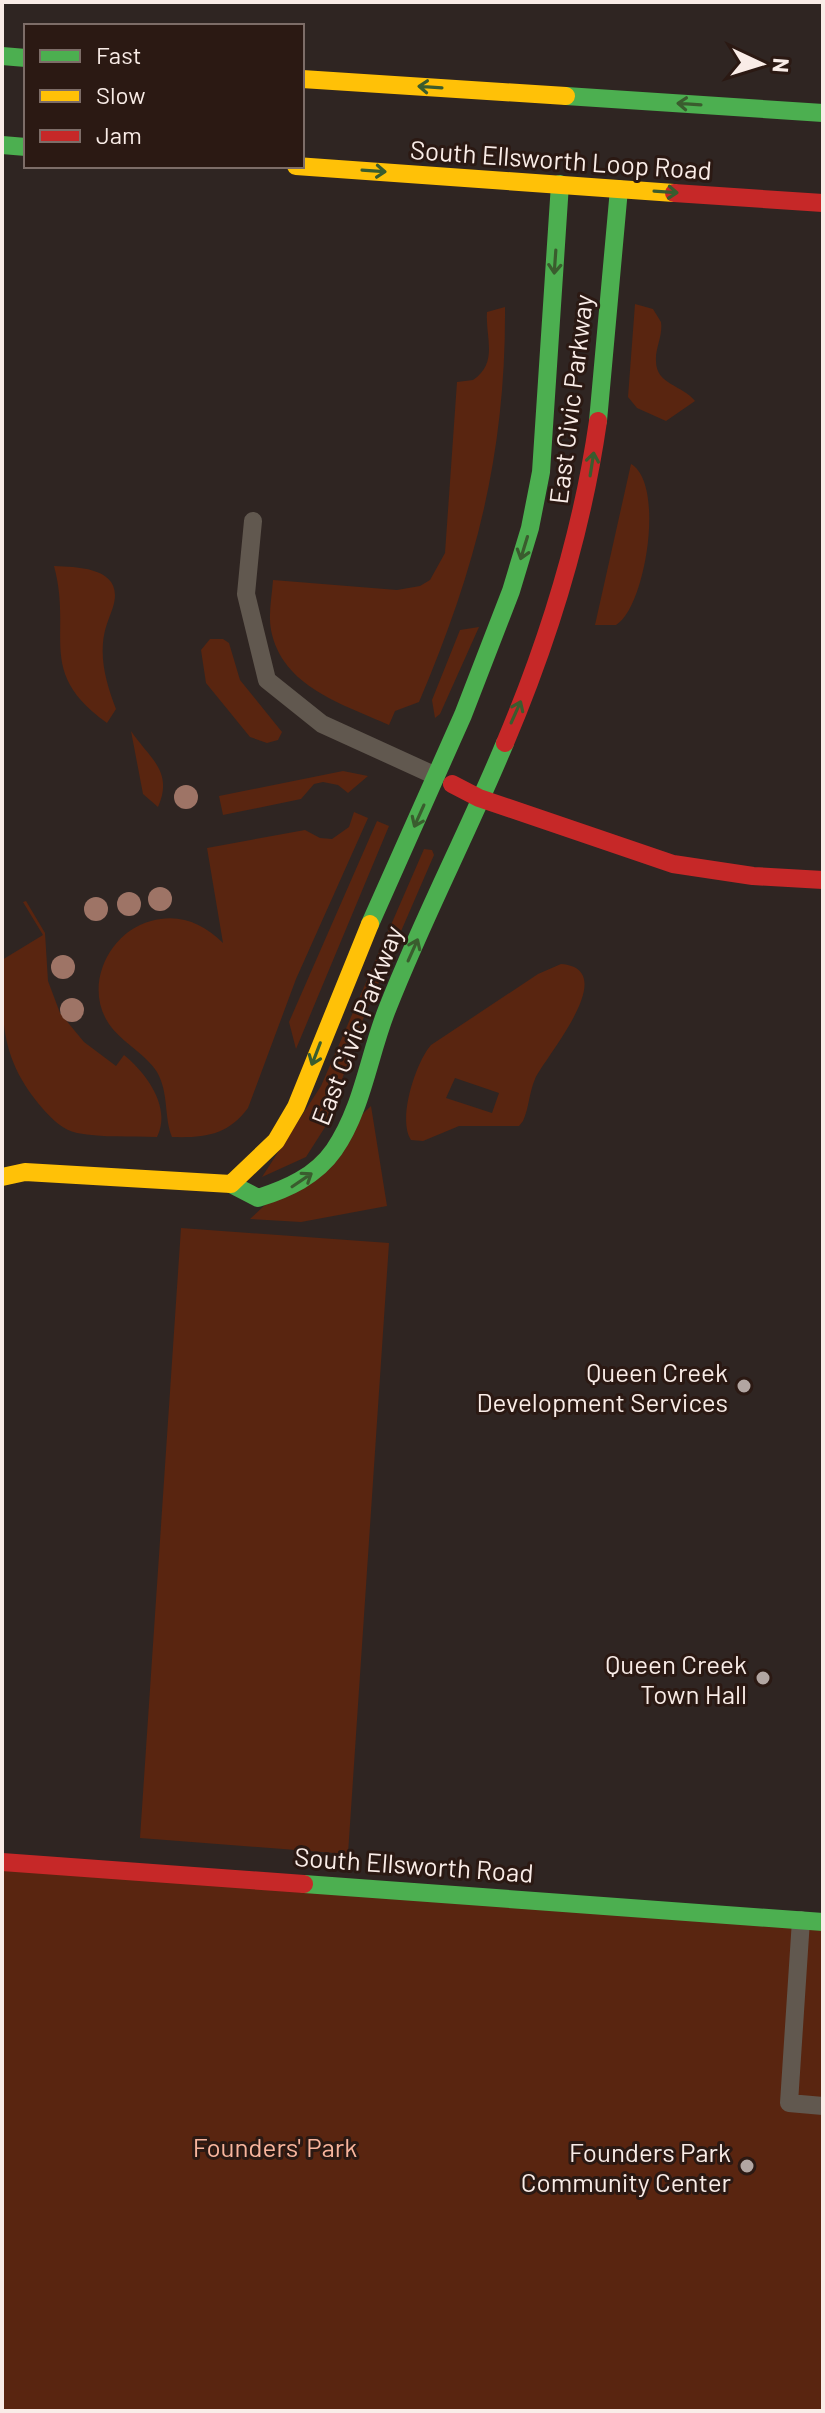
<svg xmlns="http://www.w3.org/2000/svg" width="825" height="2413" viewBox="0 0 825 2413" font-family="Barlow,sans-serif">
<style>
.green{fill:#592510;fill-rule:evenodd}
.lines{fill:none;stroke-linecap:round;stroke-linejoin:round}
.lane{stroke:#61584f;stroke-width:18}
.fast{stroke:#4caf50;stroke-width:18}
.slow{stroke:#ffc107;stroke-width:18}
.jam{stroke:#c62828;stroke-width:18}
.tree{fill:#9e7466}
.oneway{stroke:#3a5c2e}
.poi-dot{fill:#b2a6a2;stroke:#2b1913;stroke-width:3}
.labels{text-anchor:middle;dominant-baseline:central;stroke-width:6;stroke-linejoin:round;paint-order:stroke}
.street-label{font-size:26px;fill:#f9ece7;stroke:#2b1913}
.poi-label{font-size:26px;fill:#f9ece7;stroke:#2b1913;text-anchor:end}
.park-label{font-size:26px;fill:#f8b59d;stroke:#2b1913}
</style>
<rect width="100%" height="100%" fill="#2f2522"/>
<path class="green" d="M635,304L653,309L661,322C663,336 655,348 656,361C656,385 683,385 695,401L666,421L637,408L628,397Z
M505,307C506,454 476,568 419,702L395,711L389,725C343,704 282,687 271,630C268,614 272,596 273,580L397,590L420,586L430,580L445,553L457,382L473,380C499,362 485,337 487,312Z
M631,464C666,484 645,609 616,625H595Z
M54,566C80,567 125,568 113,607C109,619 104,629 103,643C101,666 108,688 116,709L107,723C35,672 73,636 54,566Z
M479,627L440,714L435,718L432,700L460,630Z
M210,639H223L229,643L240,680L282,732L278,740L267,743L250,737L206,683L201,650Z
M131,731C149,758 174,771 158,807L143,794Z
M343,771L368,776L348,793L338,785L323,782L314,784L301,799L223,815L219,796Z
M354,812L368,818L296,979L248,1108C228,1135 205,1138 172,1137C164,1118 169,1093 157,1072C145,1053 122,1043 109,1024C83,986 109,932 151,921C179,913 203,923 223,943L207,848L305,830L320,838L332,839L349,827Z
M377,821L389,826L296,1049L289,1022Z
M424,849L432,850L434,855L360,1026L327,1124L306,1157L262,1177L321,1086Z
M26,901L45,933L48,981L60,1013L84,1042L116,1066L124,1055C146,1073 172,1107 157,1137C131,1136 103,1138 77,1133C63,1130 52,1119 43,1109C0,1059 2,1023 2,960L43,935L23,902Z
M561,964C623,969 544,1058 535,1079C529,1093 529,1108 523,1121L519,1126H459L423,1141L411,1140C397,1119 416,1062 431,1045L538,974ZM455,1078L499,1093L492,1113L446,1098Z
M371,1106L387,1206L301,1222L250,1219Z
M181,1228L389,1243L348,1854L140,1838Z
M2,1862L823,1922V2411H2Z"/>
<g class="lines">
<path class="lane" d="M253,521L246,594L267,680L322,724L436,776
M801,1920L789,2103L823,2106"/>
<path class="fast" d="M2,56L26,58
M566,96L823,113
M2,145L26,147
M598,421L619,189
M370,924L463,715L511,591L530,528L541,472L560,184
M231,1184L258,1198C287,1189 316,1176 334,1150C363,1108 369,1053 388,1007C423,918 468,832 505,743
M304,1884L823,1922"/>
<path class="slow" d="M302,79L566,96
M296,166L674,193
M2,1177L25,1172L231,1184
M231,1184L276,1141L296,1107L370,924"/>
<path class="jam" d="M674,193L823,203
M505,743C549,639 582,533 598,421
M452,784L479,798L673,864L753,876L823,880
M2,1862L304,1884"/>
</g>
<g class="tree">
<circle cx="186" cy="797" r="12"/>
<circle cx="160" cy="899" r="12"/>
<circle cx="129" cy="904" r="12"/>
<circle cx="96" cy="909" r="12"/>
<circle cx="63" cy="967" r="12"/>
<circle cx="72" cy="1010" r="12"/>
</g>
<defs><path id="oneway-shaft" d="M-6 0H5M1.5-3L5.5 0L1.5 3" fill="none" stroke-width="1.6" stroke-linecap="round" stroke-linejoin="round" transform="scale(2)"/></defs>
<g class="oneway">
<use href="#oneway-shaft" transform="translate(430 87) rotate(-176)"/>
<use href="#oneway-shaft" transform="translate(689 104) rotate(-176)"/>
<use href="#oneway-shaft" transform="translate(374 171) rotate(4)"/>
<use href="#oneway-shaft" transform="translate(666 192) rotate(4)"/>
<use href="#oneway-shaft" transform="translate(555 262) rotate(94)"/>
<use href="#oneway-shaft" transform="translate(592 464) rotate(-81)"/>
<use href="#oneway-shaft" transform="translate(524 548) rotate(107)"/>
<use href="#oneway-shaft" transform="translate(516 712) rotate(-66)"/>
<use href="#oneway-shaft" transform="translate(419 816) rotate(114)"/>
<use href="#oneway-shaft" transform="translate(413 950) rotate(-66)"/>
<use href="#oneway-shaft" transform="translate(316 1054) rotate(111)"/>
<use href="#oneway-shaft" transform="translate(302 1180) rotate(-34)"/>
</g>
<g class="poi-dot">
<circle cx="744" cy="1386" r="8"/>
<circle cx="763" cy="1678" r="8"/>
<circle cx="747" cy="2166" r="8"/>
</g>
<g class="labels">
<g class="street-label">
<text transform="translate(561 159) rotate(4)">South Ellsworth Loop Road</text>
<text transform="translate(570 399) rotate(-83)">East Civic Parkway</text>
<text transform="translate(356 1025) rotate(-69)">East Civic Parkway</text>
<text transform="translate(414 1864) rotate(4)">South Ellsworth Road</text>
</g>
<g class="poi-label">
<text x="728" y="1371">Queen Creek<tspan x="728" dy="30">Development Services</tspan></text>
<text x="747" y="1663">Queen Creek<tspan x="747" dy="30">Town Hall</tspan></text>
<text x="731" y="2151">Founders Park<tspan x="731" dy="30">Community Center</tspan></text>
</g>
<g class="park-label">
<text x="275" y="2146">Founders' Park</text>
</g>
</g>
<rect width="825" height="2413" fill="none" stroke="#f9ece7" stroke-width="8"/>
<rect x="24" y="24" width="280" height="144" fill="#2b1913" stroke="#7d6d68" stroke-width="2"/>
<rect x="40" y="50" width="40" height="12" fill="#4caf50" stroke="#7d6d68" stroke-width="2"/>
<text x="96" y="64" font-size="24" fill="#f9ece7">Fast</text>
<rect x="40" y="90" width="40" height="12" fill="#ffc107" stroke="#7d6d68" stroke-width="2"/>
<text x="96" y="104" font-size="24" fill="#f9ece7">Slow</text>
<rect x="40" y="130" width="40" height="12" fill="#c62828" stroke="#7d6d68" stroke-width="2"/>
<text x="96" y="144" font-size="24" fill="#f9ece7">Jam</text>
<g transform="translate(761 64) rotate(94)" stroke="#2b1913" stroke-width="6" paint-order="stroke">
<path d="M0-6L14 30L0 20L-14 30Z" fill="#f9ece7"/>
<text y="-12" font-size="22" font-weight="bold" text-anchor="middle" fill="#f9ece7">N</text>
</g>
</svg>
